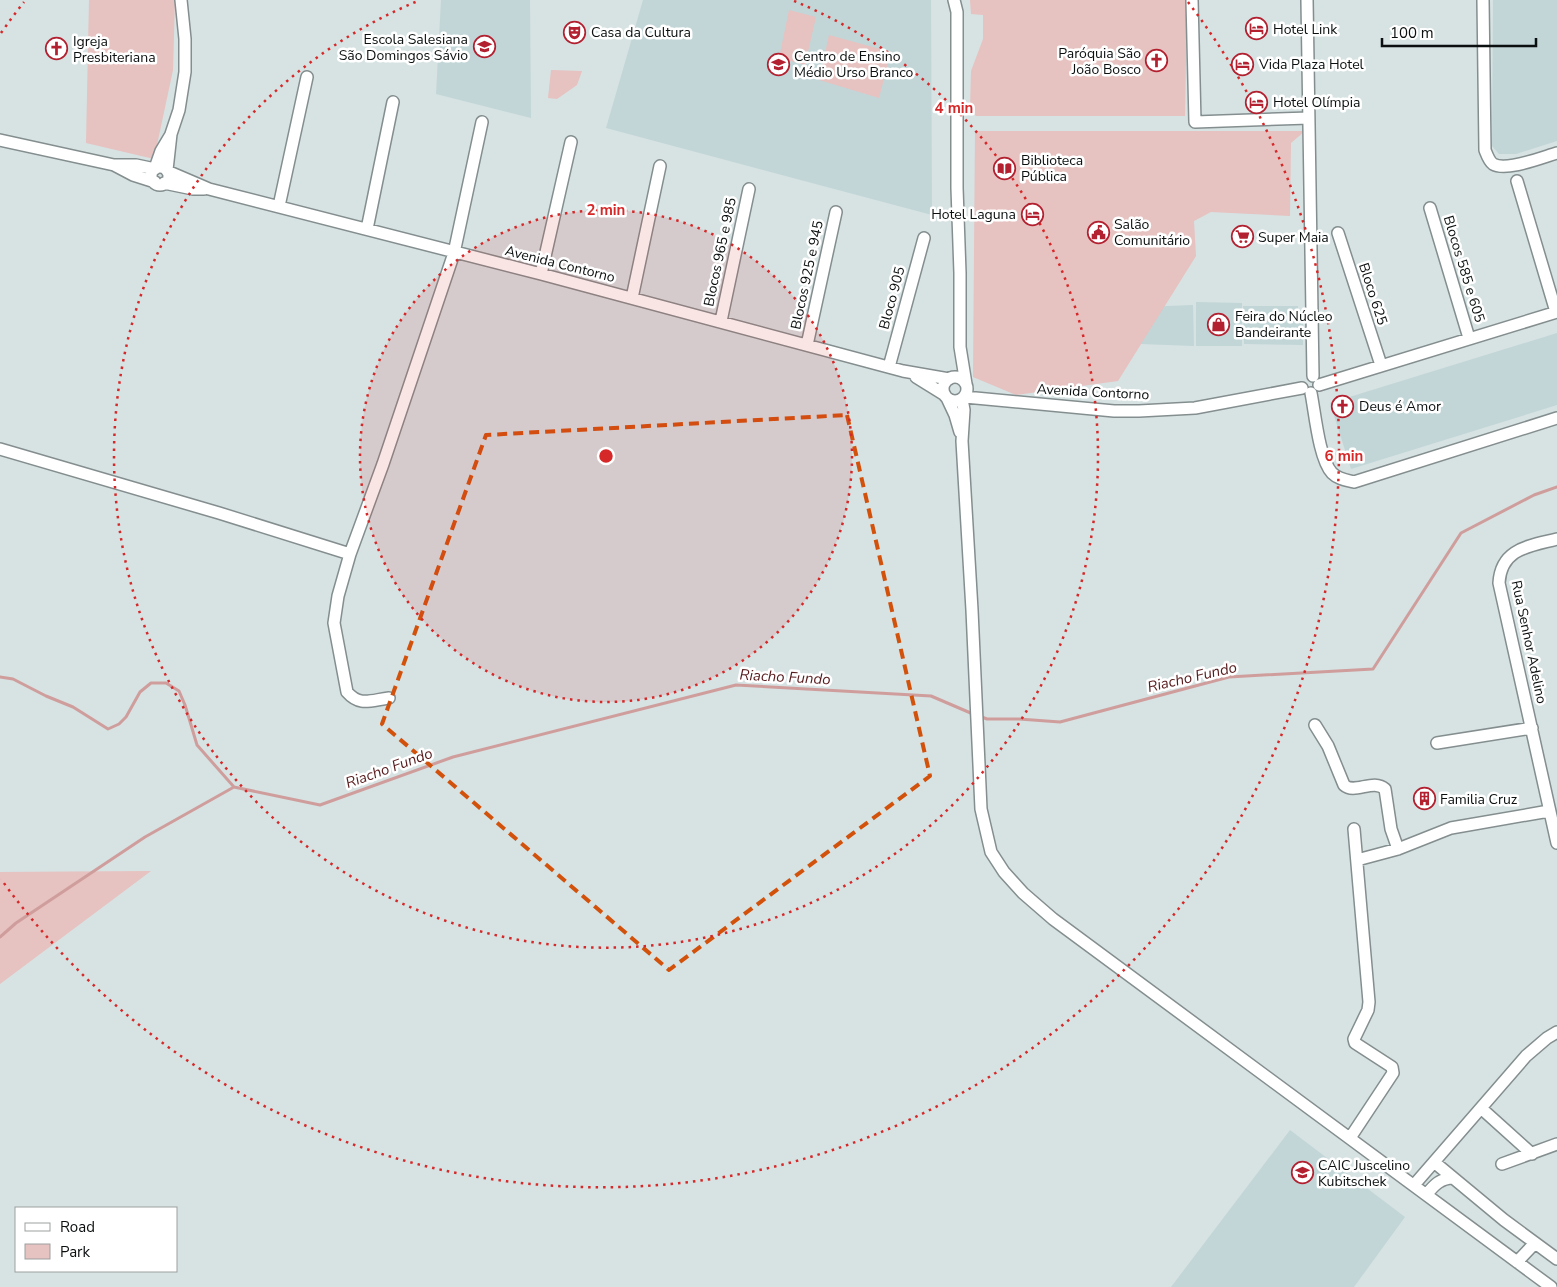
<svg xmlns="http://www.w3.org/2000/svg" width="1557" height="1287" viewBox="0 0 1557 1287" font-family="'Nunito Sans',sans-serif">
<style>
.built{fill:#c2d6d8}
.green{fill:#e6c2c0}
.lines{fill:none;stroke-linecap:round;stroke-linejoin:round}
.stream{stroke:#cf9e9c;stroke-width:3}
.minor-casing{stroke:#848e8f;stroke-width:14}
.minor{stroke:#fff;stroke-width:11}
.marked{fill:none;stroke:#d2520c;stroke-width:4;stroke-dasharray:10 6;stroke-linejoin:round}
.ring{fill:none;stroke:#d62828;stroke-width:2.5;stroke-dasharray:2.5 5}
.labels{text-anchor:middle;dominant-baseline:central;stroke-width:5;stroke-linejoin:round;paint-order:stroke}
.poi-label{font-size:14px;fill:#0b0f0f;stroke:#fff;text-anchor:start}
.street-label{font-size:14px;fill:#0b0f0f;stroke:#fff}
.water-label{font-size:15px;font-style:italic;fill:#581c1e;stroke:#fff}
.centre{fill:#d62828;stroke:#fff;stroke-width:2.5}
.ring-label{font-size:15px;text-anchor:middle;font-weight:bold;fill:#d62828;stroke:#fff;stroke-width:5;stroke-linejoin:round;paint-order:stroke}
</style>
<rect width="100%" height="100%" fill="#d7e2e3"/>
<path class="built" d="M441,0H530L531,118L436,94Z
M643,0H931L932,215L606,128Z
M1493,0H1557V141L1516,154H1499L1492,146Z
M1196,302L1242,303V346H1196Z
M1193,305L1194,346L1141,344L1140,307Z
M1243,306H1298V313L1303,314V345L1244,344Z
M1557,333V405L1351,469L1330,403Z
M1290,1130L1405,1217L1354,1287H1171Z"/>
<path class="green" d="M89,0H175L173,70L154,159L86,143Z
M970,0H1187L1185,116H976L970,110L971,71L983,39V15L971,14Z
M789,10L816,17L805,65L779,58Z
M829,35L891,52L879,98L819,80Z
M551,70L582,71L577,85L557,99L548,98Z
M975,131H1305L1291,143L1290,216L1211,212L1194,221L1196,256L1118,381L1016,395L973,377Z
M151,871L0,984V872Z"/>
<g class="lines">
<path class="stream" d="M0,677L13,679L46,696L73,707L108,729L119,724L126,717L140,692L151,683H166L179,691L185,705L197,745L234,787L320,805L453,757L736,685L931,696L973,714
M979,716L987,719H1019L1060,722L1229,677L1373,669L1461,533L1534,495L1557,487
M0,937L16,923L145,837L234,787"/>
<defs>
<path id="minor" d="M954,0L957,12V188L960,273V347L966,384
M1192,0L1195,122L1309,118
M1307,0L1313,376
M1483,0L1485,150C1487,155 1489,161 1493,164C1506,172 1543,157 1557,153
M0,140L114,165H136L155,169
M114,165L133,175L155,182
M151 176a9 9 0 1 1 18 0a9 9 0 1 1-18 0Z
M155,168L161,151L170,136
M167,170L171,134L179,110L185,72V39L181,0
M167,171L209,189L541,274L903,371L949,379
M1517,181L1556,312
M164,183L193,189H204
M279,206L307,77
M1430,208L1469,338
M367,229L393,102
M1338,233L1381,365
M541,274L571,142
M632,298L660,166
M721,321L749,189
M807,345L836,212
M889,367L924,238
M916,377L945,395
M943 389a12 12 0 1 1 24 0a12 12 0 1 1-24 0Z
M1319,385L1557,312
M1311,393C1315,413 1319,459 1332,473C1338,479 1346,480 1354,482L1557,418
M965,397L1114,411H1139L1195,408L1302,388
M947,398L955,415L960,432
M962,399L964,410L962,441L972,610L981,809L991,852L1004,872L1023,893L1053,919L1551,1287
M0,449L219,513L350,554
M1557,539C1530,546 1501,548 1499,583L1557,843
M389,698C371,700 360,707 347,692L334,623L338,596L350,554L383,464L454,253L482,122
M1315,725L1328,746L1344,785C1355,795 1373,778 1385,789L1391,829L1398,849
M1437,743L1532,728
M1357,860L1398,849L1451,828L1549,811
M1482,1109L1532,1154
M1350,1138L1393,1073L1392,1067L1355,1043L1354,1039L1368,1010L1369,1002L1354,829
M1434,1162L1504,1220L1557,1259
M1502,1164L1557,1144
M1414,1185L1526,1056L1547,1038L1557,1032
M1427,1194C1434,1185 1441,1178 1453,1178
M1517,1262L1535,1243"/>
</defs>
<use href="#minor" class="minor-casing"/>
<use href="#minor" class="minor"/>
</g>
<path class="marked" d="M847,415L930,776L669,970L382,724L486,435Z"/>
<circle cx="606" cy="456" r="246" fill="#d62828" fill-opacity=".12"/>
<g class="ring">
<circle cx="606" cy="456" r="246"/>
<path d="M794 1A492 492 0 1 1 418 1"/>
<path d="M1 33A738 738 0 0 1 24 2M1188 2A738 738 0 1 1 1 879"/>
</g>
<defs>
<symbol id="hotel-ring" viewBox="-11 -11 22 22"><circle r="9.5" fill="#fff" stroke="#b32131" stroke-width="1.5"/><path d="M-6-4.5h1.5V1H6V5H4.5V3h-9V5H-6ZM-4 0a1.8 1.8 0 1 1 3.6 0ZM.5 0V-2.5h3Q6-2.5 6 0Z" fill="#b32131"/></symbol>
<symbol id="theatre-ring" viewBox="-11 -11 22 22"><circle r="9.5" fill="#fff" stroke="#b32131" stroke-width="1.5"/><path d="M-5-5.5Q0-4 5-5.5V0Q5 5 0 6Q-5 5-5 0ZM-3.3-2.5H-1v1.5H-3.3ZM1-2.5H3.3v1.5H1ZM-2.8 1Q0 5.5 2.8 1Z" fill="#b32131"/></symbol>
<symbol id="school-ring" viewBox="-11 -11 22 22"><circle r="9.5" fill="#fff" stroke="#b32131" stroke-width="1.5"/><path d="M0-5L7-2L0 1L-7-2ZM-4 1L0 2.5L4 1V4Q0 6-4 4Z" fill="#b32131"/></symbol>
<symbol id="church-ring" viewBox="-11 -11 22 22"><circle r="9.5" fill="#fff" stroke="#b32131" stroke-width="1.5"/><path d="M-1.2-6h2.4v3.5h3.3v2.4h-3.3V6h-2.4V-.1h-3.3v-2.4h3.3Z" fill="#b32131"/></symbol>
<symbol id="library-ring" viewBox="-11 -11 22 22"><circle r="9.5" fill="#fff" stroke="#b32131" stroke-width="1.5"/><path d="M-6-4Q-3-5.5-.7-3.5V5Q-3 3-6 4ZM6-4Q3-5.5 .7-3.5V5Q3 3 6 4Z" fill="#b32131"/></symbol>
<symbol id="civic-ring" viewBox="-11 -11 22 22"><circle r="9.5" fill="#fff" stroke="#b32131" stroke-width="1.5"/><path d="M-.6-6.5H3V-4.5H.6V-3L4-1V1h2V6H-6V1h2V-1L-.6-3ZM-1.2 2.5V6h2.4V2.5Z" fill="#b32131"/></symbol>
<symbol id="supermarket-ring" viewBox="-11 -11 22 22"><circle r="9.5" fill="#fff" stroke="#b32131" stroke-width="1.5"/><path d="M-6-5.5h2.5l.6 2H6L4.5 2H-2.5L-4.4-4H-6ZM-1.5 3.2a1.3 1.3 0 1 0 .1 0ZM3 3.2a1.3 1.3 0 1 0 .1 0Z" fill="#b32131"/></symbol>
<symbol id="shop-ring" viewBox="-11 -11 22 22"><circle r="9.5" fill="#fff" stroke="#b32131" stroke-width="1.5"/><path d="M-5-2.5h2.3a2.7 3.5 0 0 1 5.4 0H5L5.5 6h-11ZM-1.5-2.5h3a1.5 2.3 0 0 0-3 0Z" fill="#b32131"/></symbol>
<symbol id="building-ring" viewBox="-11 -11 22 22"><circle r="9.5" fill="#fff" stroke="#b32131" stroke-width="1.5"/><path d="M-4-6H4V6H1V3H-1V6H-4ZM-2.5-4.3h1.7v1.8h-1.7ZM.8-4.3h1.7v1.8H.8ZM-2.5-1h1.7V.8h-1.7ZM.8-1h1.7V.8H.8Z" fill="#b32131"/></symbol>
</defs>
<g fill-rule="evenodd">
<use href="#hotel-ring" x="1244" y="16" width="25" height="25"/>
<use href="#theatre-ring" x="562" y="20" width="25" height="25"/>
<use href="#school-ring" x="472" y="34" width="25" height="25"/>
<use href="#church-ring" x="44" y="36" width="25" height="25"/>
<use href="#church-ring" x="1144" y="48" width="25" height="25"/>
<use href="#school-ring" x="766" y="52" width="25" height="25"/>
<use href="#hotel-ring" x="1230" y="52" width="25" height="25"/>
<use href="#hotel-ring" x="1244" y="90" width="25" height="25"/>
<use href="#library-ring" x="992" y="156" width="25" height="25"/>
<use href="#hotel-ring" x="1020" y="202" width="25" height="25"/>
<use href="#civic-ring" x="1086" y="220" width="25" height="25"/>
<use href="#supermarket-ring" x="1230" y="224" width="25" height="25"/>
<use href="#shop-ring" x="1206" y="312" width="25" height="25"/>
<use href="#church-ring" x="1330" y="394" width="25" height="25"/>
<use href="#building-ring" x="1412" y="786" width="25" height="25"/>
<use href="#school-ring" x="1290" y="1160" width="25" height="25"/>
</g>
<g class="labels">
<g class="poi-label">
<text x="1273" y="29">Hotel Link</text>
<text x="591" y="32">Casa da Cultura</text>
<text x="468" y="39" text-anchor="end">Escola Salesiana<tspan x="468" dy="16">São Domingos Sávio</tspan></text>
<text x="73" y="41">Igreja<tspan x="73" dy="16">Presbiteriana</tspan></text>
<text x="1141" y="53" text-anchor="end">Paróquia São<tspan x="1141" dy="16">João Bosco</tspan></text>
<text x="794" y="56">Centro de Ensino<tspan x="794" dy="16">Médio Urso Branco</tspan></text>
<text x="1259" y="64">Vida Plaza Hotel</text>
<text x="1273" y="102">Hotel Olímpia</text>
<text x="1021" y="160">Biblioteca<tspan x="1021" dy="16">Pública</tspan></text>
<text x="1016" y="214" text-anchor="end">Hotel Laguna</text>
<text x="1114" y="224">Salão<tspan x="1114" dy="16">Comunitário</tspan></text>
<text x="1258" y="237">Super Maia</text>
<text x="1235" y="316">Feira do Núcleo<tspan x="1235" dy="16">Bandeirante</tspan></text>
<text x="1359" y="406">Deus é Amor</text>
<text x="1440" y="799">Familia Cruz</text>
<text x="1318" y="1165">CAIC Juscelino<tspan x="1318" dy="16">Kubitschek</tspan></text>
</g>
<g class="street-label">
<text transform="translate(720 252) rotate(-78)">Blocos 965 e 985</text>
<text transform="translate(560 264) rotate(14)">Avenida Contorno</text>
<text transform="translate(1464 269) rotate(73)">Blocos 585 e 605</text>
<text transform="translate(807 275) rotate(-78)">Blocos 925 e 945</text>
<text transform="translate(1373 294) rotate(72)">Bloco 625</text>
<text transform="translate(892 298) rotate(-75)">Bloco 905</text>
<text transform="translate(1093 392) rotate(3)">Avenida Contorno</text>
<text transform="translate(1529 642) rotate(78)">Rua Senhor Adelino</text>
</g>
<g class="water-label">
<text transform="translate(785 677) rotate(3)">Riacho Fundo</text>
<text transform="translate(1192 677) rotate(-13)">Riacho Fundo</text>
<text transform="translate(389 768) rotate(-20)">Riacho Fundo</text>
</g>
</g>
<circle cx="606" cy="456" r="8" class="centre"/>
<g class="ring-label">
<text x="954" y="113">4 min</text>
<text x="606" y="215">2 min</text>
<text x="1344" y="461">6 min</text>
</g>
<rect x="15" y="1207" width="162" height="65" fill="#ffffff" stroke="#9d9f9f"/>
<rect x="25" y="1223" width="25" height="8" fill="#ffffff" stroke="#9d9f9f"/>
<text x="60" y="1232" font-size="15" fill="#0b0f0f">Road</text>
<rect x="25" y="1244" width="25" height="15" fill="#e6c2c0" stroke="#9d9f9f"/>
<text x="60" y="1257" font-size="15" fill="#0b0f0f">Park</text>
<path d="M1382 38v8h154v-8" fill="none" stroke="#0b0f0f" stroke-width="2.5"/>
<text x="1390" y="38" font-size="15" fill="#0b0f0f" stroke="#ffffff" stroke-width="4" paint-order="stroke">100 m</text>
</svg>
